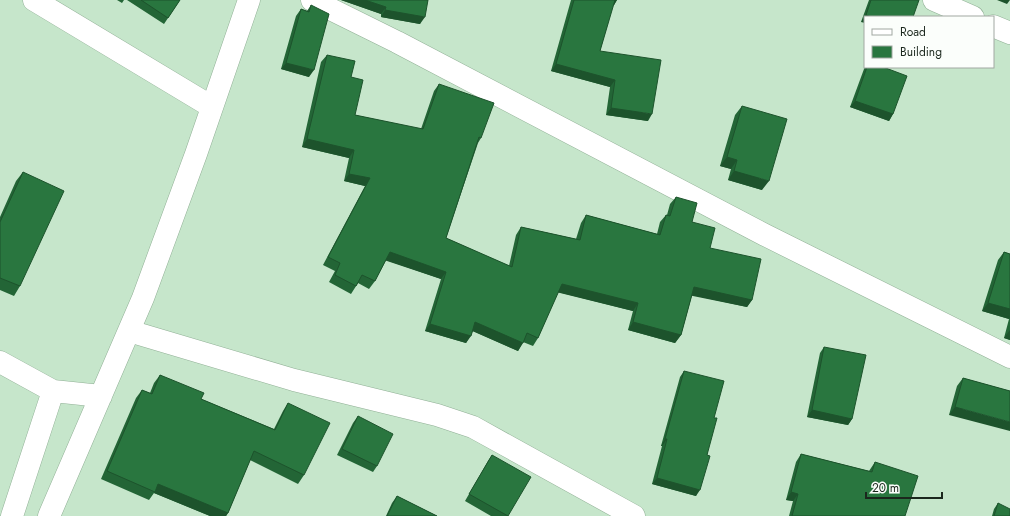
<svg xmlns="http://www.w3.org/2000/svg" width="1010" height="516" viewBox="0 0 1010 516" font-family="Jost,sans-serif">
<style>
.lines{fill:none;stroke-linecap:round;stroke-linejoin:round}
.minor-casing{stroke:#91b096;stroke-width:23}
.minor{stroke:#fff;stroke-width:22}
.wall{fill:#236536}
.shaded-wall{fill:#1d532c}
.building{fill:#29763f;stroke:#1d532c}
</style>
<rect width="100%" height="100%" fill="#c6e6cb"/>
<g class="lines">
<defs>
<path id="minor" d="M34,0L212,107
M312,0L397,42L765,235L1010,357
M934,0L973,17
M993,26L1010,33
M129,331L294,380L437,415L473,427L634,516
M0,362L53,391L101,396
M12,516L53,391
M49,516L143,298L196,154L249,0"/>
</defs>
<use href="#minor" class="minor-casing"/>
<use href="#minor" class="minor"/>
</g>
<path class="wall" d="M117,0H124L122,3Z
M127,0H180L164,24Z
M341,0H428L420,24L381,17V14Z
M571,0H617L614,5H613L600,51L648,121L606,115L610,87L551,71Z
M869,0H919L861,22Z
M311,5L309,77L281,69L296,16L301,9L307,11Z
M327,55L351,77L355,115L421,129L434,91L439,84L481,138L478,143L446,238L509,266L516,235L521,227L576,239L581,223L586,215L657,234L660,222L666,215H667L670,204L676,197L692,222L710,248L752,300L747,307L692,295L681,335L675,343L628,330L633,311L558,292L538,338L533,346L523,342L518,351L473,331L466,343L425,331L441,279L386,260L375,281L369,289L358,283L351,294L329,282L335,271L323,265L365,186L344,181L349,158L302,147L321,62Z
M865,67H883L893,114L889,121L850,107L864,69Z
M742,106L762,190L728,180L731,169L720,166L735,115Z
M23,172L20,286L14,296L0,290V217L16,181Z
M1004,252L1010,254V340L1004,338L1009,319L982,311L998,260Z
M824,347L852,419L848,425L807,417L820,353Z
M684,371L714,418L707,455L696,496L652,484L662,446H661L680,377Z
M160,375L201,399L274,429L283,411L288,403L304,475L298,484L250,460L228,513L226,516H210L154,493L149,500L101,479L136,398L142,390L150,393L154,383Z
M963,378L1010,391L949,415L957,386Z
M358,416L377,466L373,472L337,455L353,423Z
M801,454L869,471L875,462L905,516H789L793,501L786,500L796,462Z
M492,455L508,516H491L465,501L488,461Z
M397,496L437,516H386L392,503Z
M998,503L1010,516H992L994,509Z"/>
<path class="shaded-wall" d="M341,0H365L386,7L381,14Z
M613,0H617L614,5L611,4Z
M997,0H1010L1007,4Z
M385,10L425,17L420,24L381,17Z
M866,15L871,17H865V23L861,22Z
M286,63L314,70L309,77L281,69Z
M556,64L615,80L610,87L551,71Z
M855,101L893,114L889,121L850,107Z
M611,108L652,114L648,121L606,115Z
M307,139L354,150L349,158L302,147Z
M727,157L737,160L731,169L720,166Z
M734,171L769,181L762,190L728,180Z
M349,174L370,178L365,186L344,181Z
M390,252L446,272L441,279L384,260Z
M562,284L638,303L633,311L556,292Z
M694,287L752,300L747,307L688,295Z
M988,303L1010,309V318L1009,319L982,311Z
M475,322L523,343L518,351L470,330Z
M633,322L681,335L675,343L628,330Z
M430,324L471,336L466,343L425,331Z
M1010,330V340L1004,338Z
M955,407L1010,422V431L949,415Z
M812,410L852,419L848,425L807,417Z
M665,439H667L662,446H661Z
M657,478L700,490L696,496L652,484Z
M158,484L228,513L226,516H210L154,493Z
M791,492L798,494L793,501L786,500Z"/>
<path class="building" d="M141,0H180L168,18Z
M365,0H428L425,17L385,10L386,7Z
M574,0H615L600,51L661,60L652,114L611,108L615,80L556,64Z
M871,0H919L913,17H871L866,15Z
M311,5L329,14L314,70L286,63L301,9L309,12Z
M327,55L355,61L351,77L363,80L355,115L423,129L439,84L494,103L481,138L479,137L446,238L512,267L521,227L580,240L586,215L660,235L666,215L670,216L676,197L697,203L692,222L715,228L710,248L761,259L752,300L694,287L681,335L633,322L638,303L562,284L538,338L527,333L523,343L475,322L471,336L430,324L446,272L390,252L375,281L362,275L356,286L335,275L340,263L328,257L370,178L349,174L354,150L307,139Z
M867,67H883L907,76L893,114L855,101Z
M742,106L787,119L769,181L734,171L737,160L727,157Z
M23,172L64,191L20,286L0,278V222Z
M1004,252L1010,254V309L988,303Z
M824,347L866,355L852,419L812,410Z
M684,371L724,381L714,418H717L707,455L710,456L700,490L657,478L667,439H665Z
M160,375L204,393L201,399L275,430L288,403L330,423L304,475L254,451L228,513L158,484L155,492L107,471L142,390L152,394Z
M963,378L1010,391V422L955,407Z
M358,416L393,434L377,466L342,449Z
M801,454L872,472L875,462L918,476L905,516H792L798,494L791,492Z
M492,455L531,477L508,516L469,494Z
M397,496L437,516H387Z
M998,503L1010,509V516H994Z"/>
<rect x="864" y="16" width="130" height="52" fill="#fbfefb" stroke="#a1a8a2"/>
<rect x="872" y="29" width="20" height="6" fill="#ffffff" stroke="#a1a8a2"/>
<text x="900" y="36" font-size="12" fill="#1b271d">Road</text>
<rect x="872" y="46" width="20" height="12" fill="#29763f" stroke="#a1a8a2"/>
<text x="900" y="56" font-size="12" fill="#1b271d">Building</text>
<path d="M866 492v6h76v-6" fill="none" stroke="#1b271d" stroke-width="2"/>
<text x="872" y="492" font-size="12" fill="#1b271d" stroke="#fbfefb" stroke-width="3" paint-order="stroke">20 m</text>
</svg>
